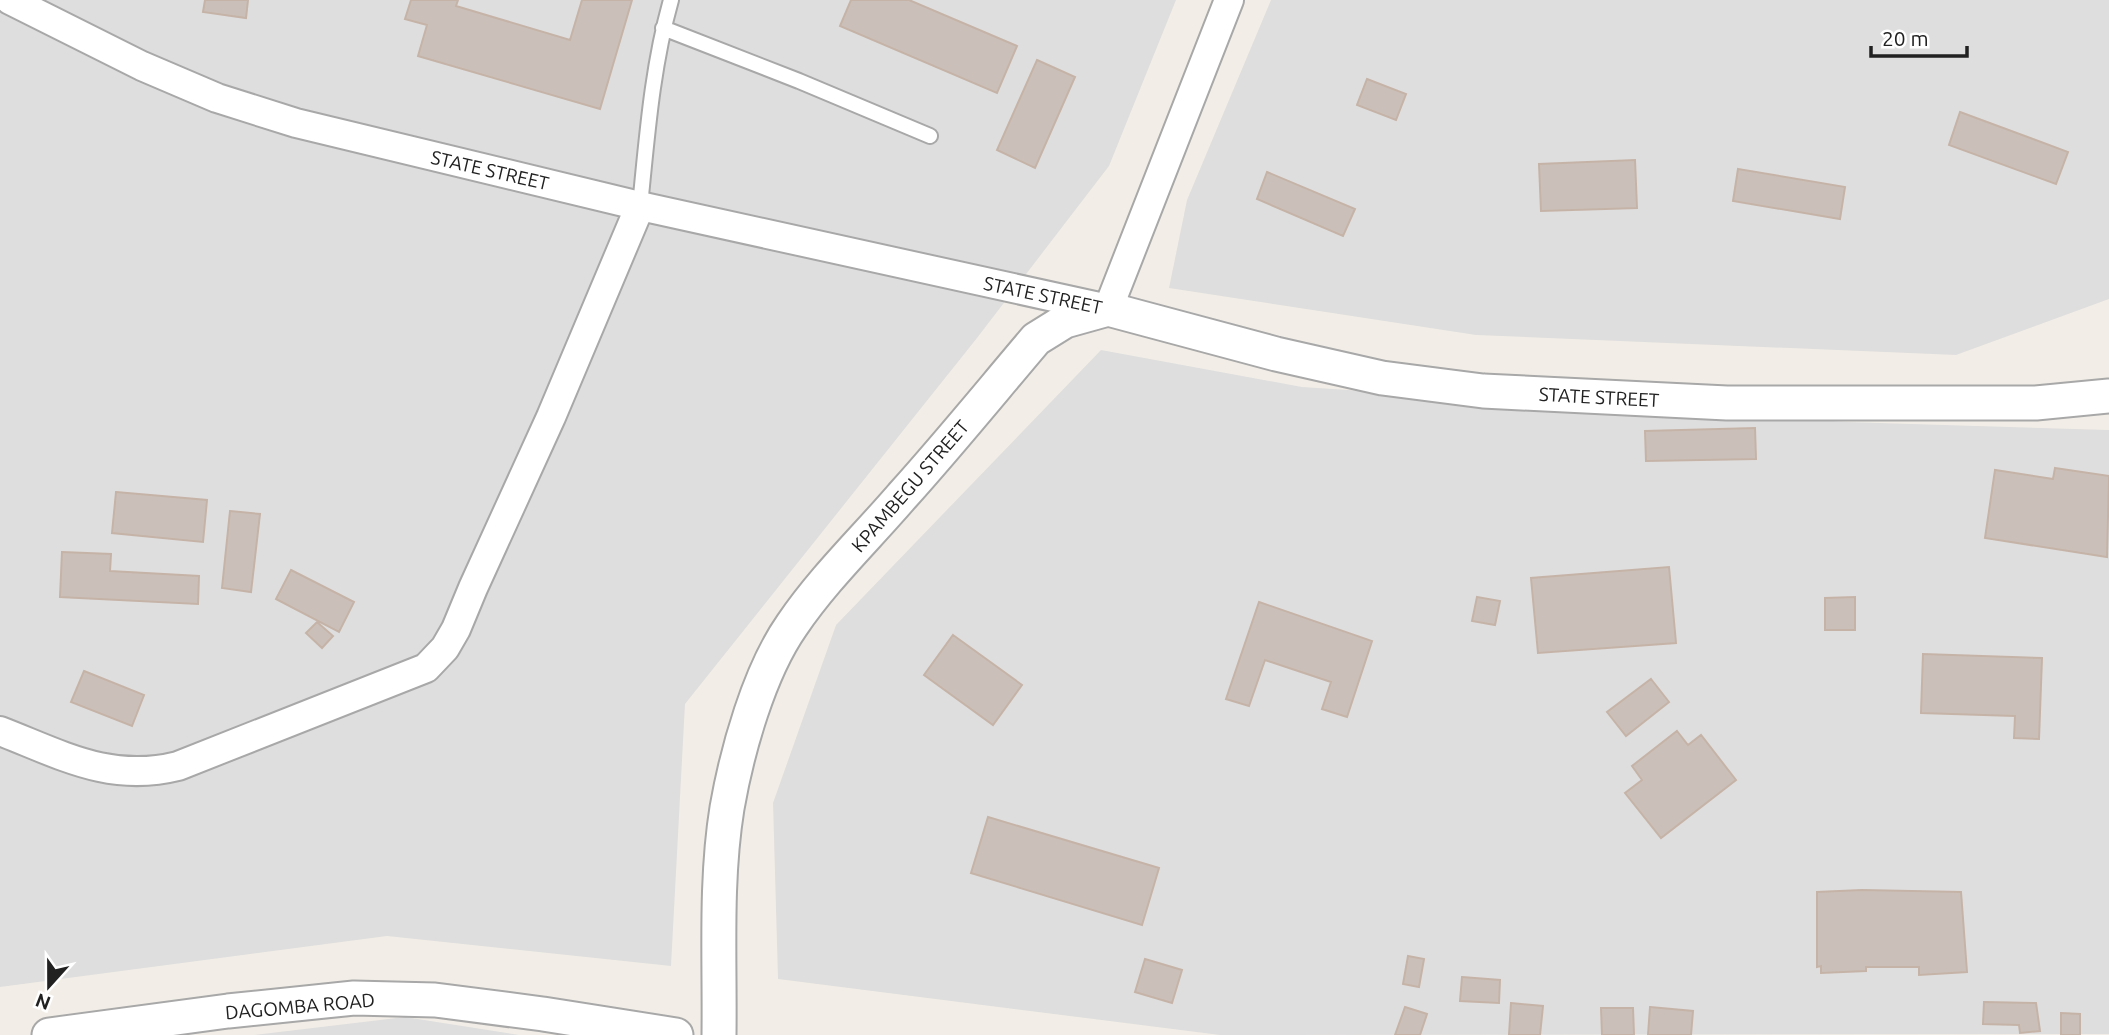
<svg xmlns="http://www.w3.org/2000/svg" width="2109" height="1035" viewBox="0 0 2109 1035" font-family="Ubuntu,sans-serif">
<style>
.residential{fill:#dfdede}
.building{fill:#cbc0b9;stroke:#c5b3a7;stroke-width:2}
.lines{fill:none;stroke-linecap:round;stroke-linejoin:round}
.service-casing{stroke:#a8a8a8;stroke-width:18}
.minor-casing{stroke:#a8a8a8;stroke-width:32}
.tertiary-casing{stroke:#a8a8a8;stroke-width:37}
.service{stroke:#fff;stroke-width:14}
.minor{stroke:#fff;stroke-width:28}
.tertiary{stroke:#fff;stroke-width:33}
.labels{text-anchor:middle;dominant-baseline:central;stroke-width:6;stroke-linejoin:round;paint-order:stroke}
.street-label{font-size:19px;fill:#212121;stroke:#fff}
</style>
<rect width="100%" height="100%" fill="#f2eee7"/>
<path class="residential" d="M0,0H1176L1109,166L977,338L685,704L671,966L387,936L0,987Z
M1271,0H2109V299L1956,355L1476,335L1169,288L1187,200Z
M1101,350L1302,387L1847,422L2109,430V1034L1220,1035L778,979L773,803L836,625Z
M405,1017L519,1035H254Z"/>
<path class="building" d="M205,0H248L246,18L203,12Z
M411,0H458L456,6L570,40L582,0H632L600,109L418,56L427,25L405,19Z
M851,0H909L1017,46L997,93L840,26Z
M1037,60L1075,77L1035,168L997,150Z
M1367,79L1406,94L1396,120L1357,105Z
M1960,112L2068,152L2056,184L1949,145Z
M1635,160L1637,208L1541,211L1539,164Z
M1738,169L1845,187L1840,219L1733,201Z
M1267,172L1355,209L1343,236L1257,199Z
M1755,428L1756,459L1646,461L1645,431Z
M2055,468L2109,476L2107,557L1985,538L1995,470L2053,479Z
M116,492L207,500L203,542L112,533Z
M230,511L260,514L251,592L222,588Z
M62,552L111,554L110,571L199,576L198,604L60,597Z
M1669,567L1676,643L1538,653L1531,578Z
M291,570L354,602L339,632L276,599Z
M1477,597L1500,601L1495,625L1472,621Z
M1855,597V630H1825V598Z
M1259,602L1372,641L1347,717L1322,709L1331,682L1265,660L1249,706L1226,699Z
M317,622L333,636L322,648L306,633Z
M953,635L1022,685L993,725L924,675Z
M1923,654L2042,658L2039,739L2014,738L2015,716L1921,713Z
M84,671L144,695L132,726L71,702Z
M1651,679L1669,702L1626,736L1607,712Z
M1677,731L1688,745L1701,735L1736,780L1661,838L1625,793L1642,780L1632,766Z
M988,817L1159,868L1142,925L971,873Z
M1862,890L1961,892L1967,972L1919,975V967H1866V971L1821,973V966L1817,967V892Z
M1408,956L1424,959L1419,987L1403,984Z
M1145,959L1182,970L1172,1003L1135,992Z
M1462,977L1500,980L1499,1003L1460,1001Z
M1984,1002L2036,1003L2040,1031L2020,1033L2019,1025L1983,1024Z
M1511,1003L1543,1006L1540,1035H1509Z
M1405,1007L1427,1014L1420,1035H1395Z
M1650,1007L1693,1011L1691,1035H1648Z
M1601,1008H1633L1634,1035H1602Z
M2061,1013L2080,1014V1035H2061Z"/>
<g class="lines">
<defs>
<path id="service" d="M663,28L799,81L930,136
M640,206C647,137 652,67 671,0"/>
<path id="minor" d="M10,0L142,66L217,98L296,123L640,206L1108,309L1229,0
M0,731C62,755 110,783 178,766L426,668L445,648L456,629L473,588L551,417L640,206"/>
<path id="tertiary" d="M49,1035L228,1011L354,998L435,1000L543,1014L676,1035
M719,1035C720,960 715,882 727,808C737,751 759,672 792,625C824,578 865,539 902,496C948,445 991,392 1036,339L1065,321L1108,309L1276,354L1382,378L1483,391L1727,403H2036L2109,396"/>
</defs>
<use href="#service" class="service-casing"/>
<use href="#minor" class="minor-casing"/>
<use href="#tertiary" class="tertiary-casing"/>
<use href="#service" class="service"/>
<use href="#minor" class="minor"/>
<use href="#tertiary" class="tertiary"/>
</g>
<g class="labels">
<g class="street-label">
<text transform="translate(490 170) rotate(13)">STATE STREET</text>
<text transform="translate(1043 295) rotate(12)">STATE STREET</text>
<text transform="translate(1599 397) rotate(3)">STATE STREET</text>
<text transform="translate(910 486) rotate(-49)">KPAMBEGU STREET</text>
<text transform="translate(300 1006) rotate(-5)">DAGOMBA ROAD</text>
</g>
</g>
<g transform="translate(49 986) rotate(201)" stroke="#ffffff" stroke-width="5" paint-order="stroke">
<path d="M0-5L12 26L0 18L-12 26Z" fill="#212121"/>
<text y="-10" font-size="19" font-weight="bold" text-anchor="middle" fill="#212121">N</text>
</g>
<path d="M1871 46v10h96v-10" fill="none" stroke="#212121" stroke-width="3.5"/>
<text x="1882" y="46" font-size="21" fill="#212121" stroke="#ffffff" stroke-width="5" paint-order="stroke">20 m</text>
</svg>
